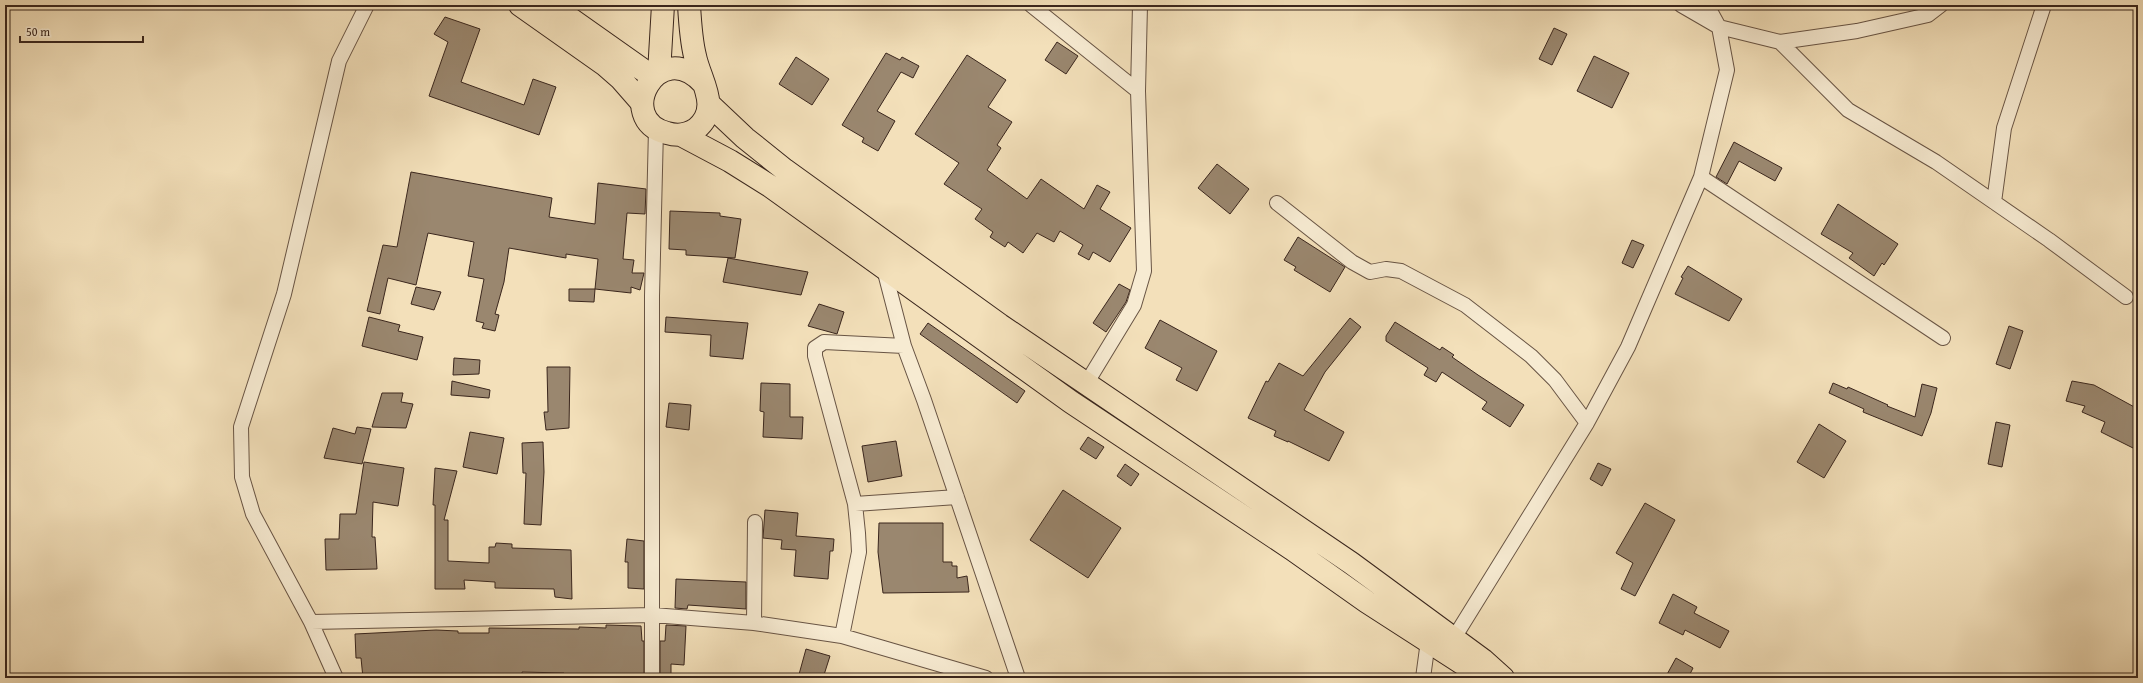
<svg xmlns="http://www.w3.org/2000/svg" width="2143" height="683" viewBox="0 0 2143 683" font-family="'Gentium Book Plus',serif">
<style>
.building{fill:#9a876f;stroke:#3a261d}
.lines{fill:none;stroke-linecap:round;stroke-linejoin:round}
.minor-casing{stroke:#685444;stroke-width:16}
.primary-casing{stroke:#3a261d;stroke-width:24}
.trunk-casing{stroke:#3a261d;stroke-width:24}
.minor{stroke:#f7ebd2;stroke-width:14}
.primary{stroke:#f3e0ba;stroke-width:22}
.trunk{stroke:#f3e0ba;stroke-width:22}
</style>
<rect width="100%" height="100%" fill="#f3e0ba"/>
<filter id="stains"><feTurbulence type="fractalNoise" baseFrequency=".005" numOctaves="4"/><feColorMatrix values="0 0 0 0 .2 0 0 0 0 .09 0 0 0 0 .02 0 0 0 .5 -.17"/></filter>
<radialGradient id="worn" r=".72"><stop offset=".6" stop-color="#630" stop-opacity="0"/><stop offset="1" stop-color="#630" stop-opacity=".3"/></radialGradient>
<path class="building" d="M445,17L480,29L461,82L524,105L533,79L556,87L539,135L429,96L448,42L434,34Z
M1554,28L1567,34L1552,65L1539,59Z
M1057,42L1078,56L1066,74L1045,60Z
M886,53L900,60L902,57L919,66L913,78L901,72L877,111L895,121L878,151L862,142L864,138L842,125Z
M967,55L1006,80L988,107L1012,122L997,145L1001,148L987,170L1027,199L1041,179L1084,209L1097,185L1110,192L1100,209L1131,228L1110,262L1093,252L1089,260L1078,254L1083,245L1060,231L1054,242L1037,233L1023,253L1008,242L1005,247L990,237L993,232L975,219L982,209L944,184L959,163L915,134Z
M1594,56L1629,73L1612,108L1577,91Z
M796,57L829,79L812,105L779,84Z
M1734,142L1782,168L1775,181L1739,161L1727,184L1716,177Z
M1217,164L1249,189L1230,214L1198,188Z
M411,172L552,198L549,217L595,224L598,183L646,189L645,214L627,213L623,259L634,260L632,273H644L640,290L631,287V293L595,289L598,259L566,254V258L509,248L504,282L495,314L499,315L495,331L482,328L484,323L476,321L484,279L468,276L474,242L428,233L416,285L388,278L380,314L367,311L383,245L397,247Z
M1838,204L1898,244L1884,265L1882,263L1874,276L1849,258L1853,253L1821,234Z
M670,211L720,213V216L741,219L735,258L686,255V250L669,249Z
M1298,237L1345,267L1330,292L1294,270L1296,267L1284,260Z
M1632,240L1644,245L1633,268L1622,263Z
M728,258L808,272L801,295L723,282Z
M1688,266L1742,299L1729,321L1675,294L1683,278L1681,277Z
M1119,284L1130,290L1126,302L1106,332L1093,323Z
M416,287L441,292L434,310L411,304Z
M569,289H595L594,302L569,301Z
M819,304L844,312L837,334L808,326Z
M369,317L400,325L398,331L423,337L417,360L362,346Z
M666,317L748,323L743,359L710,356L711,335L665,332Z
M1350,318L1361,327L1325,372L1304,410L1344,432L1329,461L1288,441V442L1274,436L1276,431L1248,418L1266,381L1268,382L1279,363L1303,376Z
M1160,320L1217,351L1197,391L1176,380L1182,368L1145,348Z
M1395,322L1440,350L1442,347L1454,355L1452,357L1478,375L1524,405L1510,427L1482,409L1487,402L1442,372L1436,382L1424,375L1428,368L1386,341V336Z
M928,323L1025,391L1017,403L920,334Z
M2009,326L2023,331L2010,369L1996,364Z
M454,358L480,360L479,374L453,375Z
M547,367H570L569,428L546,430L544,412H548Z
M452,381L490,390L489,398L451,395Z
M2072,381L2094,385L2138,409V439L2133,448L2101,432L2105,422L2082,412L2085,406L2066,401Z
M761,383L790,384V417H803L802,439L763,437L764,412L760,411Z
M1833,383L1847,389L1848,387L1888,405L1887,406L1915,417L1922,384L1937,388L1931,413L1922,436L1863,412L1864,409L1829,393Z
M382,393H403L401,402L413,404L406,428L372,427Z
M669,403L691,405L689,430L666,427Z
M1996,422L2010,425L2002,467L1988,464Z
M1819,424L1846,441L1824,478L1797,462Z
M357,427L371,429L362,464L324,458L333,428L355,434Z
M470,432L504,438L497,474L463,467Z
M1088,437L1104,447L1096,459L1080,449Z
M896,441L902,476L868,482L862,446Z
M543,442L544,472L541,525L524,524L526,473H523L522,443Z
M364,462L404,468L398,506L373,502L372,537H375L377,569L326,570L325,539H339L340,514H356Z
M1598,463L1611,469L1602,486L1590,479Z
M1125,464L1139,474L1131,486L1117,476Z
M435,468L457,471L444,520H448V561L489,563V547H495L496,543L512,544V548L571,550L572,599L555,597L554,589L495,588V582L464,580L465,589H435V505H433Z
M1063,490L1121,528L1088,578L1030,540Z
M1645,503L1675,520L1635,596L1621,589L1633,563L1616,553Z
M765,510L798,513L796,536L834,539L833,551H830L828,579L794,576L796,550L781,549L782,540L763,538Z
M879,523H943V562H952V566H957V578L967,576L969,592L883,593L878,552Z
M627,539L644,541V589L628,588V562H625Z
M676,579L746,582V609L688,605L687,609L675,608Z
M1673,594L1697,607L1694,613L1729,631L1720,648L1685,630L1683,635L1659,623Z
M606,625L641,626L642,641H644V678H563L564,673L522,672L523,678H363L361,658H356L355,634L436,630L458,631V633H489V628L579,629V627L606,628Z
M666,625L686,626L684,665L671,664V678H660V641H665Z
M806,649L830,656L823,678H798Z
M1676,658L1693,668L1688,678H1665Z"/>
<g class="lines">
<defs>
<path id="minor" d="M1031,5L1138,91
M1681,5L1719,27L1780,42L1857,31L1928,15L1941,5
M1780,42L1848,110L1936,162L2049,240L2126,297
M1701,177L1943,338
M1994,202L2004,128L2044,5
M1277,203L1352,262L1370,272L1386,269L1401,271L1465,305L1531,356L1555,380L1587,423
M884,269L904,346L924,400L1018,678
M1086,384L1134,305L1144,271L1138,91L1140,5
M855,504L957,497
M311,622L653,615L754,623L842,636L986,678
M754,623L755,522
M842,636L859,552L858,533L855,504L815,356V348L824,342L904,346
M1454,638L1587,423L1628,347L1701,177L1727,70L1719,27L1707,5
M336,678L311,622L253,514L242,477L241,427L284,294L339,61L367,5
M652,678V296L656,129
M1423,678L1428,641"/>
<path id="primary" d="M520,5L605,65L621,79L642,103
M551,5L653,77"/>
<path id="trunk" d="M689,5C690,22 691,40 695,56C700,81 722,108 696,129C687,135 677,136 667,133C613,119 658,35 703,83
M659,73L663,5
M709,104L745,138L785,170L1000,325L1351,563L1483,660L1503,678
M681,135L730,161L770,186L1071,402L1292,549L1367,602L1485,678"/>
</defs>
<use href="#minor" class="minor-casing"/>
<use href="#primary" class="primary-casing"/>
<use href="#trunk" class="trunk-casing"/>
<use href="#minor" class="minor"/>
<use href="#primary" class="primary"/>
<use href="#trunk" class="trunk"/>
</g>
<rect width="2143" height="683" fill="none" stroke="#f3e0ba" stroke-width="20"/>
<rect x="6" y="6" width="2131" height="671" fill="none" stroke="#3a261d" stroke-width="2"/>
<rect x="10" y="10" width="2123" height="663" fill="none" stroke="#3a261d"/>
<path d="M20 36v6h123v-6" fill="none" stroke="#3a261d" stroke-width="2"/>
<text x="26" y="36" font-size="12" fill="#3a261d" stroke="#f7ebd2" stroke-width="3" paint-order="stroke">50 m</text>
<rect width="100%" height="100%" filter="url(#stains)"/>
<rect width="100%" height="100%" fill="url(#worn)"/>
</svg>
